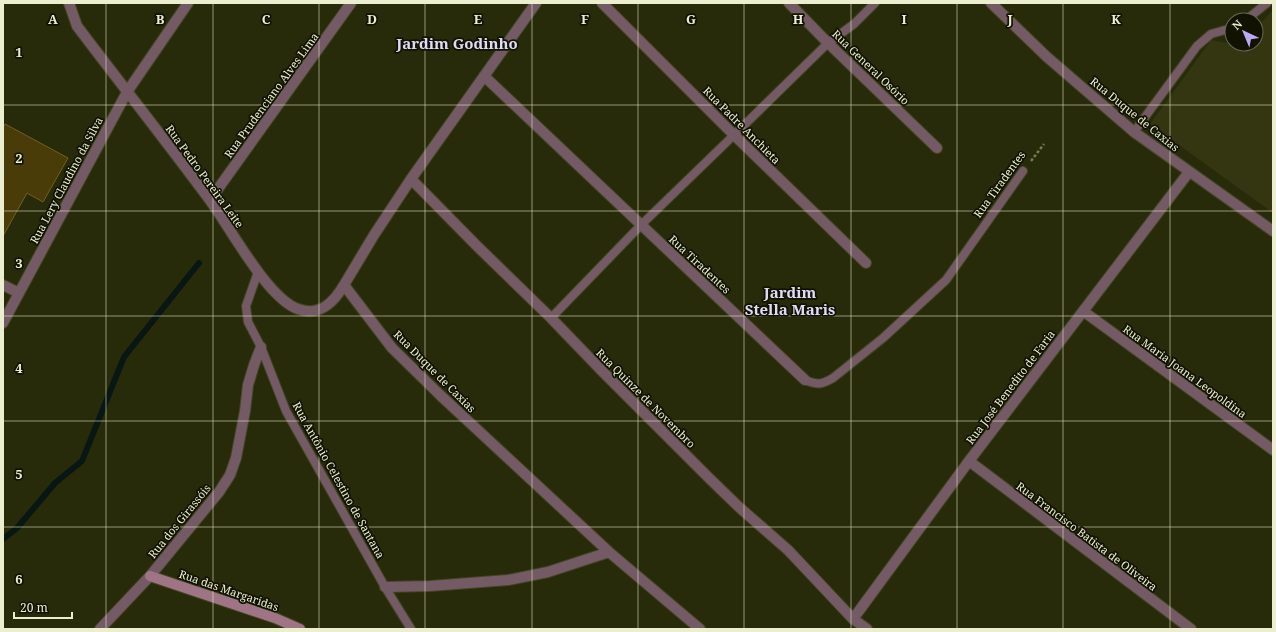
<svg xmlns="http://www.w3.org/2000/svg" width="1276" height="632" viewBox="0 0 1276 632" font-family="'Noto Serif',serif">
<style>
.built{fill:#333610}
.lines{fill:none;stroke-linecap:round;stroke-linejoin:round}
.stream{stroke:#081713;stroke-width:6}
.building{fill:#493c09;stroke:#71601f}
.lane-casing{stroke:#434625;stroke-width:10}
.street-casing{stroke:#434625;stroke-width:12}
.secondary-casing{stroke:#434625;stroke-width:12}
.path{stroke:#767958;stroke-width:2.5;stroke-dasharray:3 2;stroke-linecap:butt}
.lane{stroke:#745a64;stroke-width:8}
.street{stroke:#745a64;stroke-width:10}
.secondary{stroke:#9f7586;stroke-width:10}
.grid{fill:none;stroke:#ebefcf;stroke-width:1;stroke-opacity:0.55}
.labels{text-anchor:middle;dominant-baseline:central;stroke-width:3.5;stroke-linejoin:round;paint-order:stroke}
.street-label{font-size:11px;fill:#ebefcf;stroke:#111300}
.district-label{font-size:15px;font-weight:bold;fill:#e0dbf9;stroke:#111300}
.grid-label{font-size:13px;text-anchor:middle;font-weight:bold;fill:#ebefcf;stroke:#111300;stroke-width:3.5;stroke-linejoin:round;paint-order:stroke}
</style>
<rect width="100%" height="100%" fill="#282b09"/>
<path class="built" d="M1273,10V213L1150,124L1211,40L1232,44H1256V28Z"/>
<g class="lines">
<path class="stream" d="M3,539L17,528L55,483L82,461L124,357L199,263"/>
</g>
<path class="building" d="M5,124L68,158L43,202L27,193L3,236V128Z"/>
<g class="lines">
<defs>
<path id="lane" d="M1246,20L1267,3
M1134,132L1197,46L1211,34L1232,28
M258,272L246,306L248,322L261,347L286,411L385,587L411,629
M551,318L641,225L734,135L828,43L854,24L875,3
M805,380C818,385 821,385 833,378L883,338L946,280L1023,171"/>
<path id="street" d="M69,3L77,26C121,84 166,141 209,199C230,227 267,298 298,309C320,317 334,302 344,285
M536,3L411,179L374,235L344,285L392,348L440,395L609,552L700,629
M602,3L734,135L866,263
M789,3L828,43L937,148
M991,3L1047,57L1134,132L1273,231
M484,76L805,380
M411,179L477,246L551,318L603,372L709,478L740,508L788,550L853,619L867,629
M210,200L351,3
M3,285L19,293
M1083,311L1273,450
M3,323L127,92L188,3
M969,461L1191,629
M385,587L430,586L508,580L548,572L609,552
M853,619L969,461L1189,172
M100,629L150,576L219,492L230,475L236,458L245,411L248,385L254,365L261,347"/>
<path id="secondary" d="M150,576L275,618L300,629"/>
</defs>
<use href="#lane" class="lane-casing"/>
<use href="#street" class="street-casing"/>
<use href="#secondary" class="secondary-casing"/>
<path class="path" d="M1031,161L1044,144"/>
<use href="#lane" class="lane"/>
<use href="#street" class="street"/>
<use href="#secondary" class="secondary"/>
</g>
<path class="grid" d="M106,3V629M213,3V629M319,3V629M425,3V629M532,3V629M638,3V629M744,3V629M851,3V629M957,3V629M1063,3V629M1170,3V629M3,105H1273M3,211H1273M3,316H1273M3,421H1273M3,527H1273"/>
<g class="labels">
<g class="street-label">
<text transform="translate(871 67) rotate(44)">Rua General Osório</text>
<text transform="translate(271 95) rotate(-54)">Rua Prudenciano Alves Lima</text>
<text transform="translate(1135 114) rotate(39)">Rua Duque de Caxias</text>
<text transform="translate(742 125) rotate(45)">Rua Padre Anchieta</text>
<text transform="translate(205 176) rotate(54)">Rua Pedro Pereira Leite</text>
<text transform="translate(66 180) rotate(-62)">Rua Lery Claudino da Silva</text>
<text transform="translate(999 184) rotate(-54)">Rua Tiradentes</text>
<text transform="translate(700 264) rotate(43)">Rua Tiradentes</text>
<text transform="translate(435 371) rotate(45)">Rua Duque de Caxias</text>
<text transform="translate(1185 371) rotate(36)">Rua Maria Joana Leopoldina</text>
<text transform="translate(1010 387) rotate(-53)">Rua José Benedito de Faria</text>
<text transform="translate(646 398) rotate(45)">Rua Quinze de Novembro</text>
<text transform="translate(339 480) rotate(61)">Rua Antônio Celestino de Santana</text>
<text transform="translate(179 521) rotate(-51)">Rua dos Girassóis</text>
<text transform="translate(1087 536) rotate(37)">Rua Francisco Batista de Oliveira</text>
<text transform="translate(229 590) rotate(19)">Rua das Margaridas</text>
</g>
<g class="district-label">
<text x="457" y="43">Jardim Godinho</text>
<text x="790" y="292">Jardim<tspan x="790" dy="17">Stella Maris</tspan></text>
</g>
</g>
<g class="grid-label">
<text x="53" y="24">A</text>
<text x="160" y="24">B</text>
<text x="266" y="24">C</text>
<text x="372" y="24">D</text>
<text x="478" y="24">E</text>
<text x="585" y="24">F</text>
<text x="691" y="24">G</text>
<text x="798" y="24">H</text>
<text x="904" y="24">I</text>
<text x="1010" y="24">J</text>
<text x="1116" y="24">K</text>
<text x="19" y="57">1</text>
<text x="19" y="163">2</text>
<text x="19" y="268">3</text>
<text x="19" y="373">4</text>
<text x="19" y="479">5</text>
<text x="19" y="584">6</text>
</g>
<rect width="1276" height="632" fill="none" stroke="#ebefcf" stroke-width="8"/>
<g transform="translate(1244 32) rotate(316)"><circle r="19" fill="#111300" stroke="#686b53"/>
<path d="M0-3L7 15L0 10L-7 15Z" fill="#baaaf6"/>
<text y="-6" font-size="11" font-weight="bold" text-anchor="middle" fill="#ebefcf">N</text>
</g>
<path d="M14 612v6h58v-6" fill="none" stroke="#ebefcf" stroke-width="2"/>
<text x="20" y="612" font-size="12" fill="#ebefcf" stroke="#111300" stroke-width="3" paint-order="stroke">20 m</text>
</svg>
